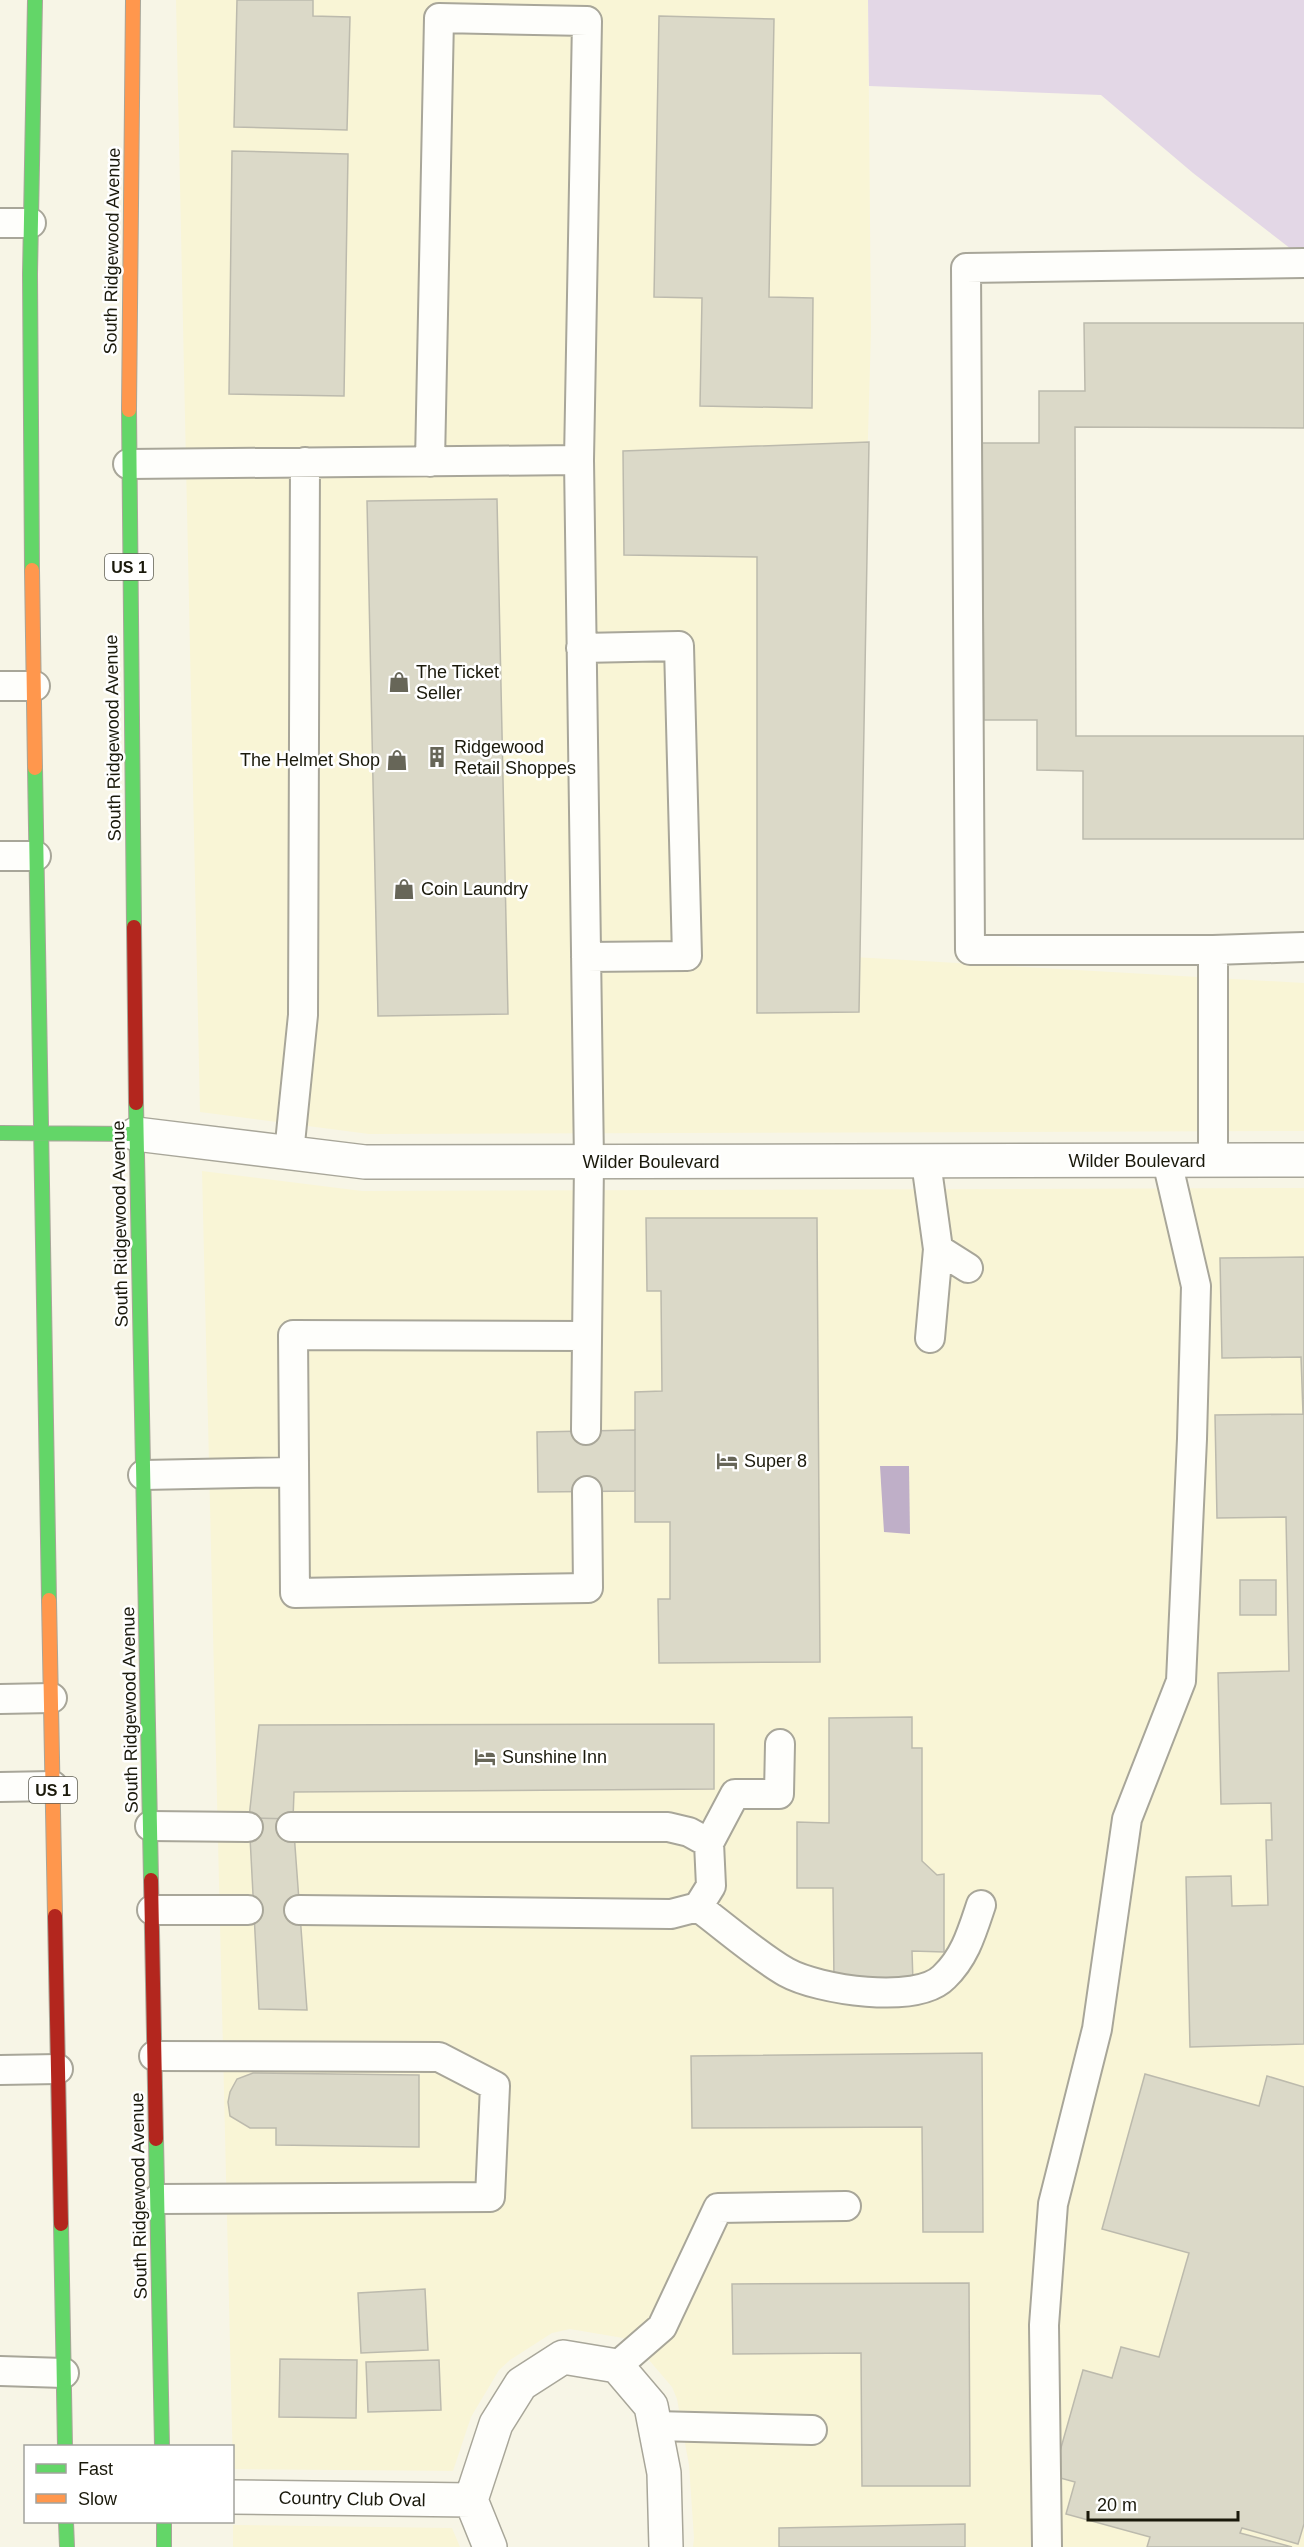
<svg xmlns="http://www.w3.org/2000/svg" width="1304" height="2547" viewBox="0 0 1304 2547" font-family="Helvetica,sans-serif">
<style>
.built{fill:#f9f5d6}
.green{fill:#e3d7e6}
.water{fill:#bfafc8}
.building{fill:#dbd9c8;stroke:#bcbaad;stroke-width:1.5}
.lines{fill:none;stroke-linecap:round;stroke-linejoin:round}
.lane-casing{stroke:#a8a699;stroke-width:32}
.street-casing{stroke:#a8a699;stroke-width:36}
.fast-casing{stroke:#a8a699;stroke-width:16}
.slow-casing{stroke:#a8a699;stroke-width:16}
.jam-casing{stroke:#a8a699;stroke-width:16}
.lane{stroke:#fefefb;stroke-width:28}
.street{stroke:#fefefb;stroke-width:33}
.fast{stroke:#63d668;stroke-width:14}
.slow{stroke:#ff974d;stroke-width:14}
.jam{stroke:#b3261e;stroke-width:14}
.labels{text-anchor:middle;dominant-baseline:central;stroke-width:5;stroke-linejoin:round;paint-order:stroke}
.shield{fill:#fff;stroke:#5f5e54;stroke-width:1.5}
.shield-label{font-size:16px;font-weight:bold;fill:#1a190b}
.street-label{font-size:18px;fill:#1a190b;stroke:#fff}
.poi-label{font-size:18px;fill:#1a190b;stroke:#fff;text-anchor:start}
</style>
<rect width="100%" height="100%" fill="#f7f5e6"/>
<path class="built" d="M176,0H868L871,331L853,957L1304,983V1131L369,1134L200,1112Z
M202,1171L362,1191L1304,1188V2547H693L694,2538L689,2465L677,2399L672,2387L637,2346L623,2338L570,2329L552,2333L510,2360L499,2370L471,2417L453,2471L233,2469Z
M233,2525L452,2528L460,2547H233Z"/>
<path class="green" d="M868,0H1304V259L1193,173L1101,95L869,86Z"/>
<path class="water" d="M880,1466H909L910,1534L884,1532Z"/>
<path class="building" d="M237,0H313V16L350,17L347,130L234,127Z
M659,16L774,19L769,297L813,298L812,408L700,406L702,298L654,297Z
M232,151L348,154L344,396L229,394Z
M1084,323H1304V428L1075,427L1076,736H1304V839H1083V771L1037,770V720H984L982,443H1039V391H1085Z
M869,442L859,1012L757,1013V557L624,555L623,451Z
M497,499L508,1014L378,1016L367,501Z
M646,1218H817L820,1662L659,1663L658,1599H670V1522H635V1392L662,1391L661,1291H647Z
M1304,1257V2044L1190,2047L1186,1877L1231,1876L1232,1906L1268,1905L1266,1840H1272L1271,1803L1221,1804L1218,1673L1289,1671L1286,1517L1217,1518L1215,1415L1303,1414L1301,1357L1222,1358L1220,1258Z
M635,1430V1491L538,1492L537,1432Z
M1240,1580H1276V1615H1240Z
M912,1717V1748H922V1861L937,1875L944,1874V1952L912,1951L913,1982H834L833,1888H797V1822L829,1823V1718Z
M714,1724V1789L294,1792L293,1819L249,1818L259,1725Z
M249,1818L293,1819L307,2010L259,2009Z
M982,2053L983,2232H923L922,2127L692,2128L691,2056Z
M253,2073L419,2075V2147L276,2145V2128H250L230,2116L228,2102L230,2092L237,2079Z
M1145,2074L1259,2106L1267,2076L1304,2087V2524L1298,2544L1242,2528L1240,2533L1292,2547H1147L1150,2537L1066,2514L1075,2482L1053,2476L1083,2370L1112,2378L1121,2347L1159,2357L1189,2253L1102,2229Z
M969,2283L970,2486H862L861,2353L733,2354L732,2284Z
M425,2289L428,2350L361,2353L358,2293Z
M280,2359L357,2360L356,2418L279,2417Z
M439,2360L441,2410L368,2412L366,2362Z
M965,2524V2547H779V2528Z"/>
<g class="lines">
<defs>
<path id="lane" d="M0,223H31
M430,462L439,18L587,21L579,460
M128,464L579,460L589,1162L586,1430
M581,648L679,646L687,956L586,957
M0,686H35
M0,856H36
M1213,950L1304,947
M289,1153L303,1015L305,462
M1213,1161V950H970L966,268L1304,263
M926,1162L938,1249L930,1338
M938,1249L968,1268
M586,1336L293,1335L295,1593L588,1588L587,1491
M143,1475L293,1472
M0,1699L52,1698
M0,1787L53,1786
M150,1826L248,1827
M291,1827H668L689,1832L709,1843L711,1886L698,1907L671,1914L299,1910
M709,1843L735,1794H779L780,1744
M698,1907C725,1927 758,1956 786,1972C818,1990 917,2005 944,1977C965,1957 972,1932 981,1905
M152,1910H248
M154,2056L439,2057L495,2086L490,2197L158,2199
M0,2070L58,2069
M617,2366L662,2327L718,2208L846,2206
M0,2371L64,2373
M655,2426L812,2430
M1047,2547L1044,2325L1053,2204L1097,2029L1127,1819L1181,1681L1192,1439L1196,1286L1167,1161"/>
<path id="street" d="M136,1134L365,1162L1304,1160
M232,2497L471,2500
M490,2547L471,2500L496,2424L521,2384L563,2357L617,2366L651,2406L664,2473L666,2547"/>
<path id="fast" d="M129,410L134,927
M32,570L30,274L35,0
M35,768L49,1600
M136,1103L151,1880
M0,1133L136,1134
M156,2139L162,2446
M61,2224L65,2446
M66,2522L67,2547
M164,2522V2547"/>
<path id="slow" d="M129,410L133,0
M32,570L35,768
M49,1600L55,1916"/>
<path id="jam" d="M134,927L136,1103
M151,1880L156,2139
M55,1916L61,2224"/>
</defs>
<use href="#lane" class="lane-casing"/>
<use href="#street" class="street-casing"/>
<use href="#fast" class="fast-casing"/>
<use href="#slow" class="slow-casing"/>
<use href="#jam" class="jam-casing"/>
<use href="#lane" class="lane"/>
<use href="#street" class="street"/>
<use href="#fast" class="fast"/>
<use href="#slow" class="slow"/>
<use href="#jam" class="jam"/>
</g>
<defs>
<symbol id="shop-bare" viewBox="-9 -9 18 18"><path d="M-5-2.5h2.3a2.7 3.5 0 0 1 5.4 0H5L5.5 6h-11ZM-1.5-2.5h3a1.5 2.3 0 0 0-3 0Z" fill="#676658" stroke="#fff" stroke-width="2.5" paint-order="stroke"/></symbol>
<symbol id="building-bare" viewBox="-9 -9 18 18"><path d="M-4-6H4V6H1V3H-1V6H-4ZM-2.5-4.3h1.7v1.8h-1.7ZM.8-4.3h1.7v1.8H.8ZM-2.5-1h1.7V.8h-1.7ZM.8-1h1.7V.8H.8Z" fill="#676658" stroke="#fff" stroke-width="2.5" paint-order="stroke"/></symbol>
<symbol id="hotel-bare" viewBox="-9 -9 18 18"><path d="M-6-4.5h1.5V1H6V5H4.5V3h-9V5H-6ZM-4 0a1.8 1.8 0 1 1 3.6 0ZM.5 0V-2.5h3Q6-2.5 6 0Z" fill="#676658" stroke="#fff" stroke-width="2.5" paint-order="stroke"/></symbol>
</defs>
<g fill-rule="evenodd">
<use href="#shop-bare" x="384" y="667" width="30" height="30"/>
<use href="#building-bare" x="422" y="742" width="30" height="30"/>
<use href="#shop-bare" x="382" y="745" width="30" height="30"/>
<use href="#shop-bare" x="389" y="874" width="30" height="30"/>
<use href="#hotel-bare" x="712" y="1446" width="30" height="30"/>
<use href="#hotel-bare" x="470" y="1742" width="30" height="30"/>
</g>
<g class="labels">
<g class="shield">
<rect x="105" y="554" width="48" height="26" rx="4.5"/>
<rect x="29" y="1777" width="48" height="26" rx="4.5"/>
</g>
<g class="shield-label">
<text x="129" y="567">US 1</text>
<text x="53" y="1790">US 1</text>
</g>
<g class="street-label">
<text transform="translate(112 251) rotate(-89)">South Ridgewood Avenue</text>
<text transform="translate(113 738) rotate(-91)">South Ridgewood Avenue</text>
<text x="1137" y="1161">Wilder Boulevard</text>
<text x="651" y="1162">Wilder Boulevard</text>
<text transform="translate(120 1224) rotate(-91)">South Ridgewood Avenue</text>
<text transform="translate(130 1710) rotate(-91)">South Ridgewood Avenue</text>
<text transform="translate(139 2196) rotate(-91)">South Ridgewood Avenue</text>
<text transform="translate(352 2499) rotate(1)">Country Club Oval</text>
</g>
<g class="poi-label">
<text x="416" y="672">The Ticket<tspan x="416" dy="21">Seller</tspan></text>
<text x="454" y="747">Ridgewood<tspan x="454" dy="21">Retail Shoppes</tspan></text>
<text x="380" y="760" text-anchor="end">The Helmet Shop</text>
<text x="421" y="889">Coin Laundry</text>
<text x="744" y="1461">Super 8</text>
<text x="502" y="1757">Sunshine Inn</text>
</g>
</g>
<rect x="24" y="2445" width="210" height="78" fill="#ffffff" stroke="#a3a39d" stroke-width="1.5"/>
<rect x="36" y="2464" width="30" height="9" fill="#63d668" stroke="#a3a39d" stroke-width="1.5"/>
<text x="78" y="2475" font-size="18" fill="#1a190b">Fast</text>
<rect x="36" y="2494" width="30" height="9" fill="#ff974d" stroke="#a3a39d" stroke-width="1.5"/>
<text x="78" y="2505" font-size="18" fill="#1a190b">Slow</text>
<path d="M1088 2511v9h150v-9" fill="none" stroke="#1a190b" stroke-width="3"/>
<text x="1097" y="2511" font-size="18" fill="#1a190b" stroke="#ffffff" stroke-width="4.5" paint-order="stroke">20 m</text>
</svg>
